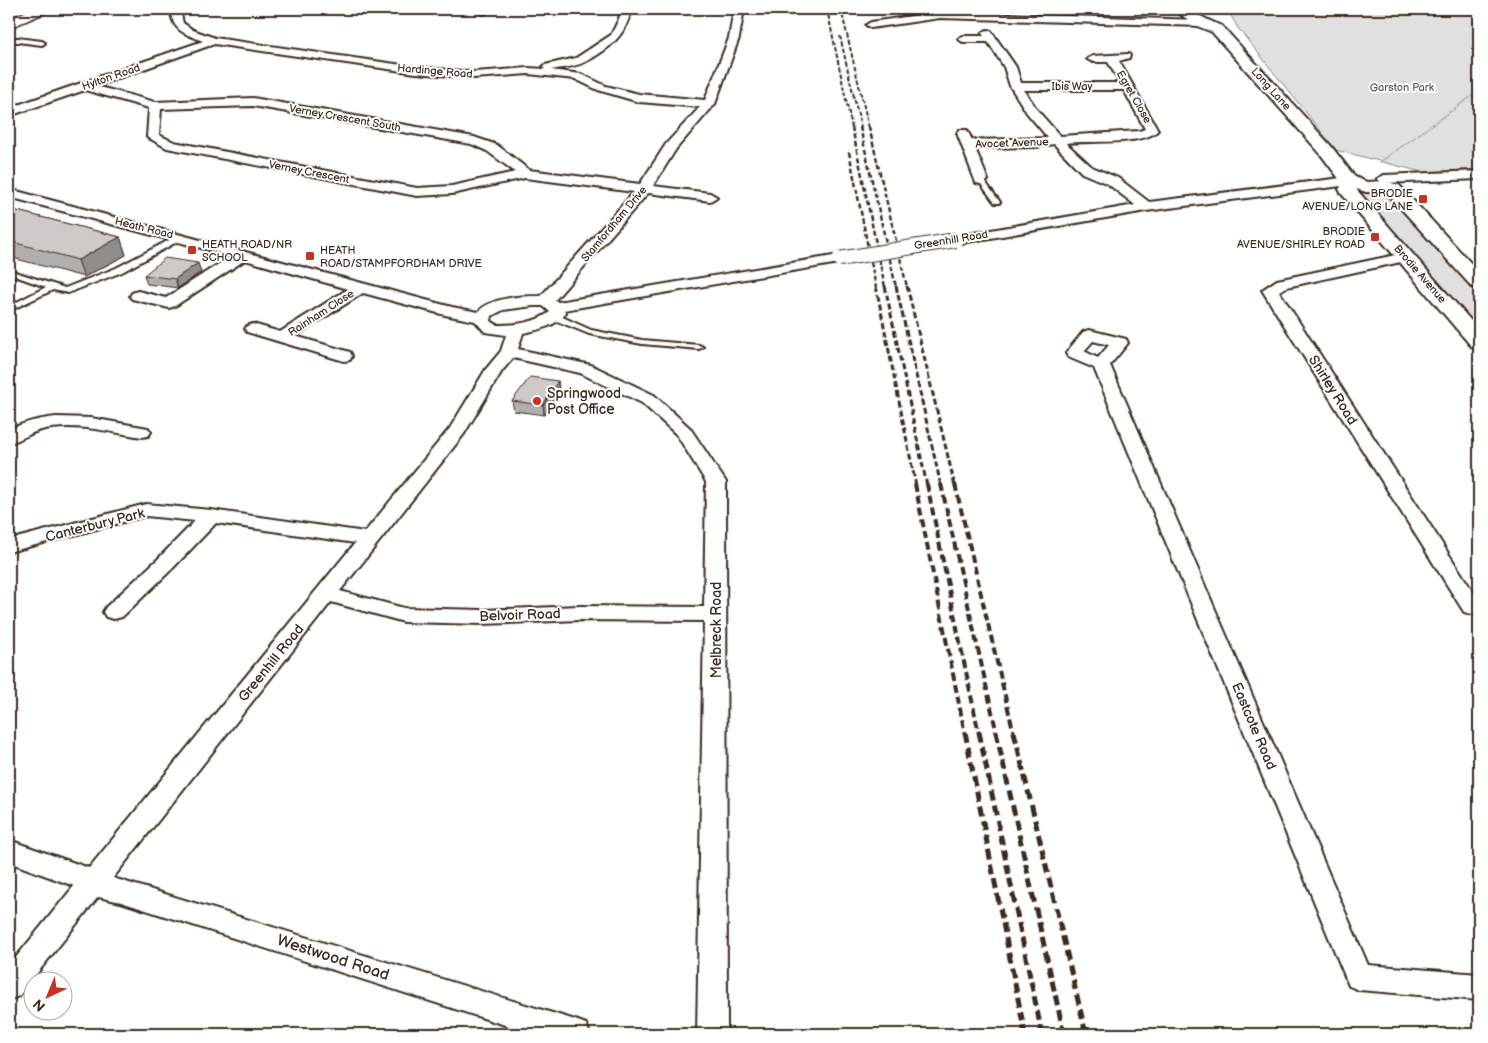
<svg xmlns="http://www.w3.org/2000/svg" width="1488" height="1043" viewBox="0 0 1488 1043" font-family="'Balsamiq Sans',sans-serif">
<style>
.green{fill:#e2e0de;stroke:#8e857e}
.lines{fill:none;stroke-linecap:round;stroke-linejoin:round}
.service-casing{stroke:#3b2a1e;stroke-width:4}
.minor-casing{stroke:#3b2a1e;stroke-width:4}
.tertiary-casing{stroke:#3b2a1e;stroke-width:4}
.secondary-casing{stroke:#3b2a1e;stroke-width:3}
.path{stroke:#3b2a1e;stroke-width:2;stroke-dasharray:0.5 2;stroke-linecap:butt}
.service{fill:#fff;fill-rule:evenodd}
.minor{fill:#fff;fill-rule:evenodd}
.tertiary{fill:#fff;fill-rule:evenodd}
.secondary{fill:#fff;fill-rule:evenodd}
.rail-far4{stroke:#3b2a1e;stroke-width:2;stroke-dasharray:4.5 2;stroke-linecap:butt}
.rail-far3{stroke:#3b2a1e;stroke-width:2.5;stroke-dasharray:5 2.5;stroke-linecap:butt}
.rail-far2{stroke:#3b2a1e;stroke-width:3;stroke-dasharray:6 3;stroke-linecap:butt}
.rail-far1{stroke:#3b2a1e;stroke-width:4;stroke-dasharray:8 4;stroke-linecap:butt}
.rail{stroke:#3b2a1e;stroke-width:5;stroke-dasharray:10 5;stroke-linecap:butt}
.minor-bridge-casing{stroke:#3b2a1e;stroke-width:16;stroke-linecap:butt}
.minor-bridge{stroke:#fff;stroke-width:14}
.wall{fill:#b2aeab;stroke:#3b2a1e}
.shaded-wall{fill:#918d8b;stroke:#3b2a1e}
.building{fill:#cfcac7;stroke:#3b2a1e}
.poi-dot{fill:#c8321e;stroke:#fff;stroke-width:2}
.labels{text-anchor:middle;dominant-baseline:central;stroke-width:4;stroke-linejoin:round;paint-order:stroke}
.far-street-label{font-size:11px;fill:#3b2a1e;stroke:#fff}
.far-park-label{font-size:11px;fill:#65584e;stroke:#fff}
.far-poi-label{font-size:11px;fill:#3b2a1e;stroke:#fff;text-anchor:end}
.street-label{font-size:14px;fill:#3b2a1e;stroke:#fff}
.poi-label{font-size:14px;fill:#3b2a1e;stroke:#fff;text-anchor:start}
.near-street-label{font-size:16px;fill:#3b2a1e;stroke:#fff}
</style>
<rect width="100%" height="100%" fill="#fff"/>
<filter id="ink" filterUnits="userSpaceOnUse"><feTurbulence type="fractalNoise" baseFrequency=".02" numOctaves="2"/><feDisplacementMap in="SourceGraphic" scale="10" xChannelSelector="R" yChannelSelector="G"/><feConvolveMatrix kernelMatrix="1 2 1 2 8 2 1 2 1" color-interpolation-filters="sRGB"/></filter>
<g filter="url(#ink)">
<path class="green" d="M1227,9H1479V169L1422,172L1336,150L1238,28Z
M1385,191L1479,295V331L1356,192Z"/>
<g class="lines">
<defs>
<path id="service" d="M9,37L42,41L45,43L42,45L9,41Z
M979,179H983L1000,202L999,203H995L978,180Z
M177,236L184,238L122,272L68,293L53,290L9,311V306L46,287L9,274V270L65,288L116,268Z
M552,315H558L591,330L642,340L699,345L703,347L699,349L642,344L589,334L552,319Z"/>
<path id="minor" d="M175,9H185L181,14L183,23L193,30L215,38L416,67L474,72L528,68L545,69L543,67L545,65L576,58L611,35L619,19L621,9H631C627,35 608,50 585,62C575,67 561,68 551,70L581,74L606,86L639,94L705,100L729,38L734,9H744L739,38L715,104L676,149L653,186L710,193L717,197L710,201L648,193L555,300L558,302L839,255L844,256L846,259L844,262L839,263L564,310L566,313C557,326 538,330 523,333L518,349L591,365L654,395L690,428L726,482L727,1034H697L704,621L579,620L483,624L404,622L331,602L113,878L575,1020L586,1024L590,1034H533L121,902L98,897L19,996L9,1000V966L74,886L9,862V840L89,868L355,543L216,523L172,569L122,617L114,619L106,617L103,612L106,607L158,559L195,521L146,516L9,552V540L146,504L211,510L365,532L450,428L486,369L501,351L506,335L485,332L475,321L445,315L363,293L295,336L350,352L352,356L350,360L344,361L247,332L245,329L247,326L253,324L280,332L348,289L245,260L175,306L169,308L132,299L130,296L132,293L138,291L166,298L231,256L9,197V189L452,307L478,312C491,297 522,296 541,296L634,192L525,178L452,194L417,196L167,148L147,137L149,108L85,90L9,116V108L203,41C186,34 174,32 171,13ZM214,44L416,73L474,78L528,74L575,79L598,90L639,102L700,107L666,144L640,184L529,170L497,145L474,137L253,98L155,102L96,86ZM253,106L471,144L487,151L515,172L452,186L417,188L174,142L159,135L161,109ZM533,306H543L550,312C535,323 515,325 497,325L491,321L492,316L503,310ZM513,358L580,373L642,403L677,435L706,482L704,607L579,606L483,610L404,608L340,591L464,434L502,371Z
M471,9H487L489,11L484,14Z
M940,12L1202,20L1207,23L1202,26L940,18L871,28L866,25L871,22Z
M987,30L991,31L1016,67L1021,83H1120L1108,62H1093L1087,59L1093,56L1129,54L1130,56L1129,58L1119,61L1158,130C1145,146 1088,140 1066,143L1092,167L1118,178L1149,202L1349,177L1356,181L1349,185L1146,211L956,244L951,243L949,240L951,237L956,236L1135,205L1108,184L1082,173L1054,144L1036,147L975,148L988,180L981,184L976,183L957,133L959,130H967L972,140L1048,138L1027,113L1010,86L1004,67L988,42H963L958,39L963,36H984L982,33ZM1024,90H1124L1145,129L1139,131L1060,136L1038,111Z
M1479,171V179L1384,183L1377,179L1384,175Z
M1405,253L1410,254L1412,257L1410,260L1287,287L1279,291L1479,601V612L1472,614L1464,612L1262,290L1277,280Z
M1089,330L1126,339L1128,343L1110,365L1368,965L1479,974V1000L1359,990L1349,986L1094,368L1068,357L1066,353L1083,332ZM1093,341L1109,345L1098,358L1084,351Z
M56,417L91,418L148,428L151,432L148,436L142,437C110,432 73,422 41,430C29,433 20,441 9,443V430C23,422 39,419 56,417Z"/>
<path id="tertiary" d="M1173,9C1193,9 1203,19 1222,26L1331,146L1355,177L1367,182L1383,181L1399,185L1479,272V289L1472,287L1387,193L1366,192L1356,189L1479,330V349L1472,347L1341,193L1339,189L1343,184L1319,152L1212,32L1197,26Z"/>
<path id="secondary" d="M31,9H49L47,12L9,28V19Z"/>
</defs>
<use href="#service" class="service-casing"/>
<use href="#minor" class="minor-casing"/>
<use href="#tertiary" class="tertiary-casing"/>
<use href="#secondary" class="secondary-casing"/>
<path class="path" d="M1380,162L1479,91"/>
<use href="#service" class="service"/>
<use href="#minor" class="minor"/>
<use href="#tertiary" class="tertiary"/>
<use href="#secondary" class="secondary"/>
<path class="rail-far4" d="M827,9L852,128
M841,9L869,128
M840,36L861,128"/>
<path class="rail-far3" d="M852,127L885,287
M860,127L896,287
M869,127L907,287
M849,152L876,287"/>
<path class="rail-far2" d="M876,286L916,486
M885,286L927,486
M896,286L941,486
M907,286L955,486"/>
<path class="rail-far1" d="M915,484L965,734
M927,484L979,734
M941,484L997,734
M955,484L1014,734"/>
<path class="rail" d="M965,732L1025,1034
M979,732L1042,1034
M996,732L1064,1034
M1014,732L1086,1034"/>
<defs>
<path id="minor-bridge" d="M839,259L956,240"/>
</defs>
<use href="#minor-bridge" class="minor-bridge-casing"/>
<use href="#minor-bridge" class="minor-bridge"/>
</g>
<path class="wall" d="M9,209L120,237L126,255L84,277L9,257Z
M201,272L178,288L147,284L144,275Z
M558,381L559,391L544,415L514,411L512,401Z"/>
<path class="shaded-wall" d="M120,237L126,255L84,277L78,260Z
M198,263L201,272L178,288L175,279Z
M558,381L559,391L544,415L543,405Z"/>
<path class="building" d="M9,209L120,237L78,260L9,241Z
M165,258L198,263L175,279L144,275Z
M530,377L558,381L543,405L512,401Z"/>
</g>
<g class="poi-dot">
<rect x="1418" y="194" width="10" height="10" rx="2.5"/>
<rect x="1370" y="232" width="10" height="10" rx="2.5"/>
<rect x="187" y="245" width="10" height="10" rx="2.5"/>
<rect x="305" y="251" width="10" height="10" rx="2.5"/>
<circle cx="537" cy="401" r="5"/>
</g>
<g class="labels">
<g class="far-street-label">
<text transform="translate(435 71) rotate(5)">Hardinge Road</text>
<text transform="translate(111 77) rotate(-19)">Hylton Road</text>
<text x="1072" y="86">Ibis Way</text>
<text transform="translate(1271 89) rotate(48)">Long Lane</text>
<text transform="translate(1134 97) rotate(60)">Egret Close</text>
<text transform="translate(345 118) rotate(10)">Verney Crescent South</text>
<text transform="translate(1012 143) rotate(-2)">Avocet Avenue</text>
<text transform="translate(309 172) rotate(11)">Verney Crescent</text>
<text transform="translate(614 224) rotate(-50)">Stamfordham Drive</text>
<text transform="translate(144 228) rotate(14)">Heath Road</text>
<text transform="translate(951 240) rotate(-9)">Greenhill Road</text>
<text transform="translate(1420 274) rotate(49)">Brodie Avenue</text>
<text transform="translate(321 313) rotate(-33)">Rainham Close</text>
</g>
<g class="far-park-label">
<text x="1402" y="87">Garston Park</text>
</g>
<g class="far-poi-label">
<text x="1413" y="193">BRODIE<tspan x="1413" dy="13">AVENUE/LONG LANE</tspan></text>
<text x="1365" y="231">BRODIE<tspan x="1365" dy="13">AVENUE/SHIRLEY ROAD</tspan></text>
<text x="202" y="244" text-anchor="start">HEATH ROAD/NR<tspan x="202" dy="13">SCHOOL</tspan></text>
<text x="320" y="250" text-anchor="start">HEATH<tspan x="320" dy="13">ROAD/STAMPFORDHAM DRIVE</tspan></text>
</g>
<g class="street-label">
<text transform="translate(1333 390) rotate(58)">Shirley Road</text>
<text transform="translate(95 525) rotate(-14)">Canterbury Park</text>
<text transform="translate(520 615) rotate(-2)">Belvoir Road</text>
<text transform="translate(716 630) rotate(-90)">Melbreck Road</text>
<text transform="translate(271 663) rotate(-51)">Greenhill Road</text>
<text transform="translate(1254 726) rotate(67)">Eastcote Road</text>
</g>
<g class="poi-label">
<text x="547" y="393">Springwood<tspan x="547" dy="16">Post Office</tspan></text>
</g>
<g class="near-street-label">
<text transform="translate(333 958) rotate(18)">Westwood Road</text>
</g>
</g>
<rect width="1488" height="1043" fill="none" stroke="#fff" stroke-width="30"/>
<rect x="15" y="15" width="1458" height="1013" fill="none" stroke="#3b2a1e" stroke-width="2" filter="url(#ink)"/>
<g transform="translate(48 996) rotate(224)"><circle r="24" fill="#ffffff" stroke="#b1aaa5"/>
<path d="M0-4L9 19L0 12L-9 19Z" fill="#c8321e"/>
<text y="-8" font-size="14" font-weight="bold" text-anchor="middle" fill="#3b2a1e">N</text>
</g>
</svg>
